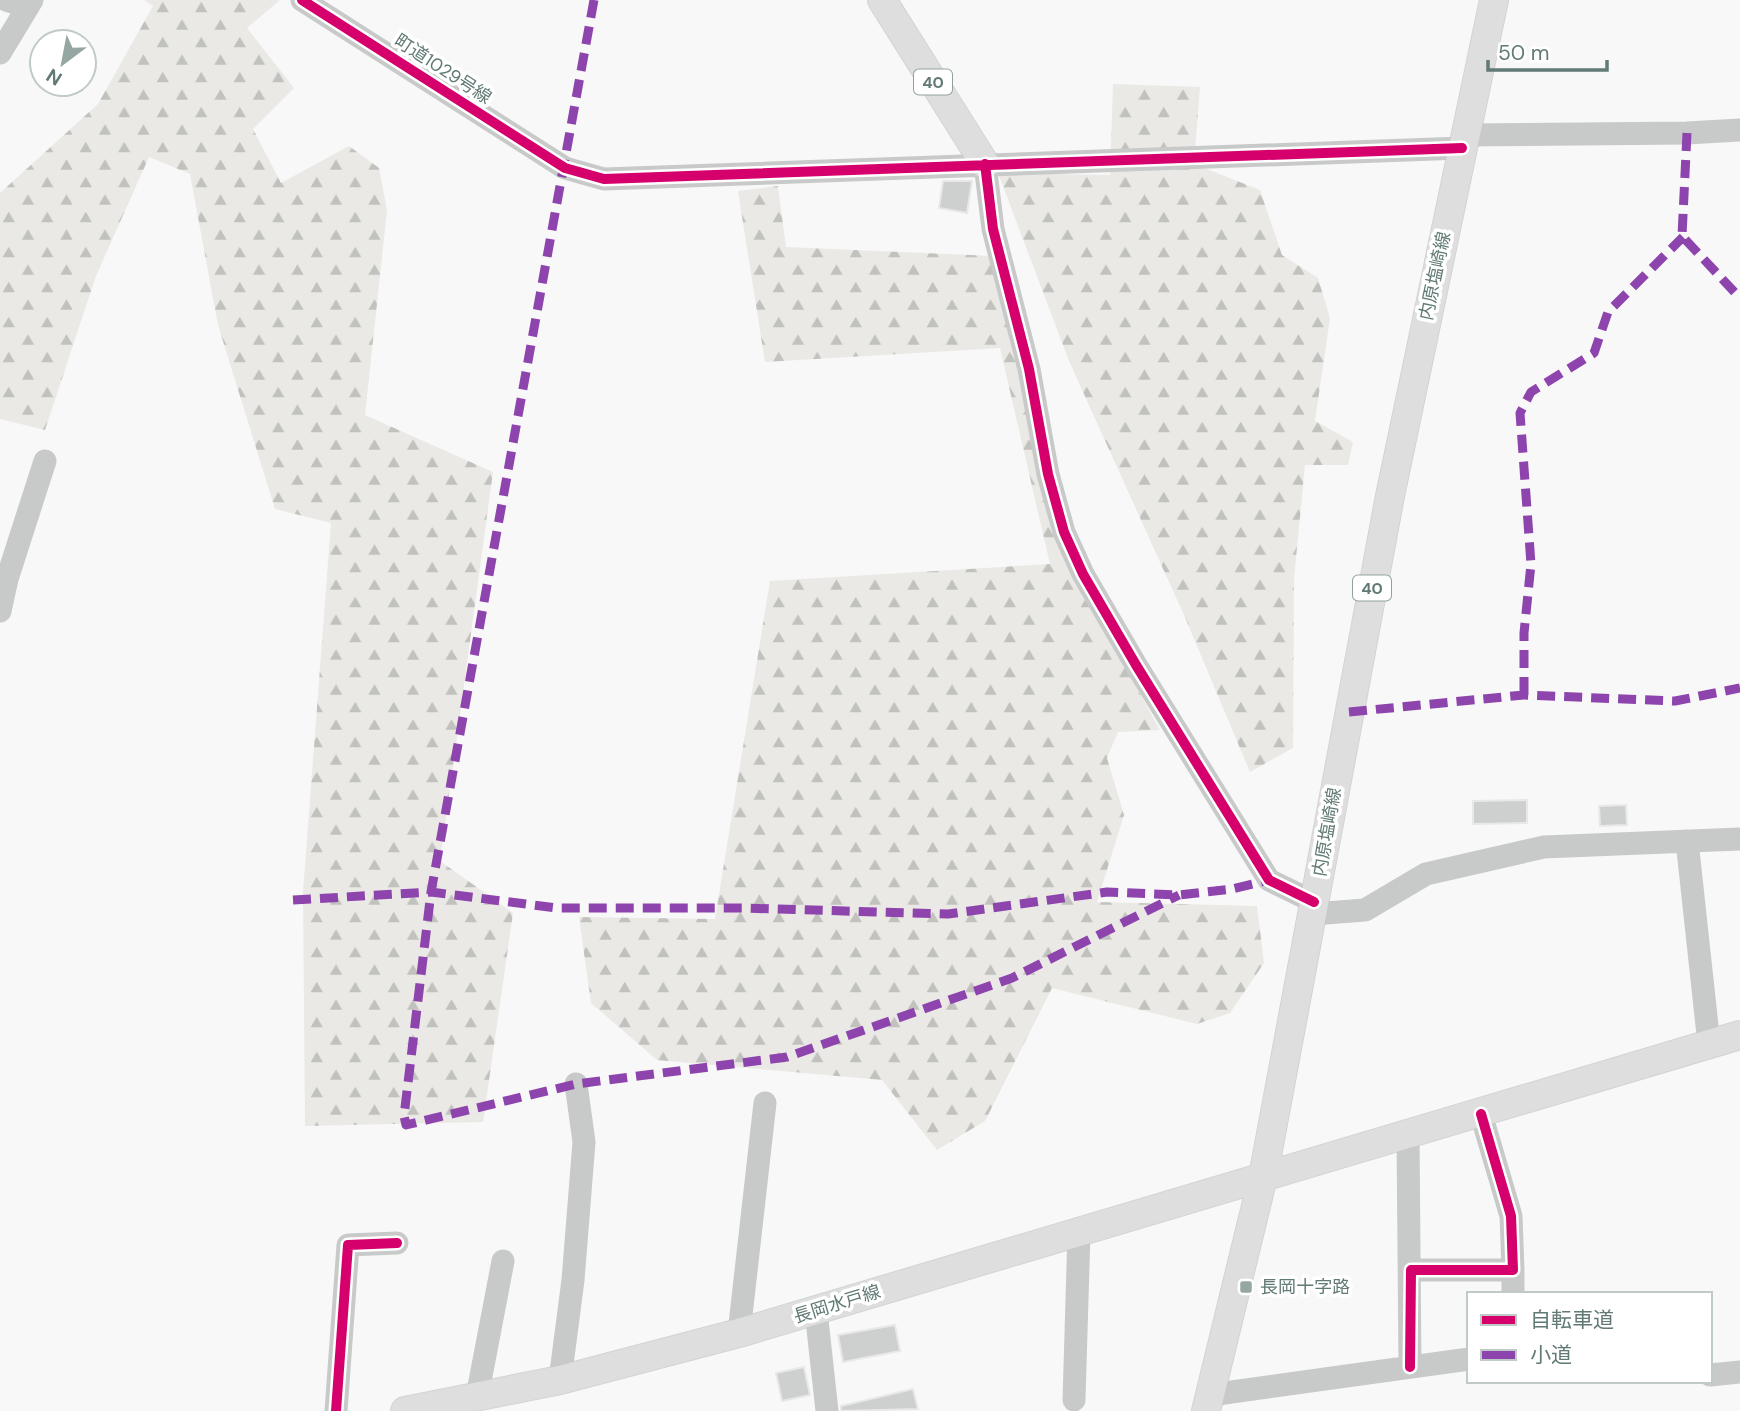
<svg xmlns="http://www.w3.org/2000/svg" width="1740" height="1411" viewBox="0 0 1740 1411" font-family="'DM Sans','Noto Sans JP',sans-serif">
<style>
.forest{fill:url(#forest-firs)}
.building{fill:#cdd0cf;stroke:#e8e8e8;stroke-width:2}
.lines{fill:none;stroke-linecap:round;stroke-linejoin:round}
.major-casing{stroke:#d2d4d3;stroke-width:30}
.minor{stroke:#c8cac9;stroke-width:23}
.major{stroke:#dedede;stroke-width:28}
.quiet{stroke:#8e44ad;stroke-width:9;stroke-dasharray:18 9;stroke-linecap:butt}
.cycleway-casing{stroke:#fff;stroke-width:15}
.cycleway{stroke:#d6006c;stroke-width:10}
.poi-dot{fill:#96a6a3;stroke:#fff;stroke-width:2.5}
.labels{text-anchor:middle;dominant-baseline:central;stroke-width:7;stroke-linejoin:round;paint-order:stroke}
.shield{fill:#fff;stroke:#90a29e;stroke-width:2}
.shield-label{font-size:16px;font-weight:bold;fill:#617a75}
.street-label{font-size:18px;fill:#617a75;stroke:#fff}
.poi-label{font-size:18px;fill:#617a75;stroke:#fff;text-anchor:start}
</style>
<defs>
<pattern id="forest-firs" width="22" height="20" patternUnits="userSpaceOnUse" patternTransform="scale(1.75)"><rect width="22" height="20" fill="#eae9e5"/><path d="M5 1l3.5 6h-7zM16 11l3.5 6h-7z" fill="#c1c2be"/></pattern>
</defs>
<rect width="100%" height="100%" fill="#f8f8f8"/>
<path class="forest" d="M144,0H280L247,28L294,88L253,129L281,183L349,146L379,168L387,210L365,415L493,472L440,861L513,913L483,1122L305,1126L303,892L331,523L275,509L218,325L190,174L149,157L96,276L45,430L0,419V193L98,104L153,6Z
M1113,84L1200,87L1194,164L1260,190L1282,255L1318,278L1330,318L1315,421L1353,442L1348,465H1305L1294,579L1293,748L1250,772L1184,615L1069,361L998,173L1110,175Z
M778,186L786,247L993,256L1056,540L1160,730L1118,732L1107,758L1124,815L1097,902L1257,906L1264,963L1230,1013L1197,1024L1052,988L985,1121L937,1150L882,1080L657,1060L591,1003L579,917L715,919L770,581L1050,564L1000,348L765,362L738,191Z"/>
<path class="building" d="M943,181H972L967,213L939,208Z
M1527,800V823L1473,824V801Z
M1626,805L1627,825L1600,826L1599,806Z
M895,1325L900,1351L843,1362L838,1335Z
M804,1367L810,1395L782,1401L776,1373Z
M913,1389L918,1409L841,1411V1406Z"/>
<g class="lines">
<defs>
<path id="major" d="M882,0L985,164
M405,1411L560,1380L739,1333L1740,1035
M1206,1411L1263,1177L1390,496L1494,0"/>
</defs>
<use href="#major" class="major-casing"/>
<path class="minor" d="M6,0L28,7
M302,0L565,168L604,179L1462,148
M0,53L32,0
M1464,135L1687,133L1740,130
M985,164L993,229L1029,369L1048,474L1064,532L1083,574L1136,665L1269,880L1314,902
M0,611L7,579L45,461
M1687,841L1709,1044
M1313,914L1365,910L1426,874L1544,847L1740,839
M1408,1134L1410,1367
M1411,1270H1513L1511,1216L1481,1114
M1513,1294V1270
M816,1311L827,1411
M739,1333L765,1103
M1710,1375L1740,1372
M560,1380L573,1280L584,1142L576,1084
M1210,1395L1469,1359
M477,1397L503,1261
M1074,1400L1079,1232
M336,1411L348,1245L397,1243"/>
<use href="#major" class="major"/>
<path class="quiet" d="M594,0L431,892L404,1116L406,1125L576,1084L787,1057L1012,978L1179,895
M1687,133L1682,236L1740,298
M1524,695V633L1531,564L1520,413L1531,392L1594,353L1608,312L1683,237
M1349,712L1524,695L1675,701L1740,688
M293,900L431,892L557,908H742L948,914L1107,892L1179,895L1232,889L1269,880"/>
<defs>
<path id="cycleway" d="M302,0L565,168L604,179L1462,148
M985,164L993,229L1029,369L1048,474L1064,532L1083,574L1136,665L1269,880L1314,902
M1410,1367L1411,1270H1513L1511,1216L1481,1114
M336,1411L348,1245L397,1243"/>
</defs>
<use href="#cycleway" class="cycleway-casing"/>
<use href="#cycleway" class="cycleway"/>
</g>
<rect class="poi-dot" x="1239" y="1280" width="14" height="14" rx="3.5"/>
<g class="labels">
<g class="shield">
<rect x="914" y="69.5" width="38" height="25" rx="5"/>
<rect x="1353" y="575.5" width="38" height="25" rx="5"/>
</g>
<g class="shield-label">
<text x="933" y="82">40</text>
<text x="1372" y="588">40</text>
</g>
<g class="street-label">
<text transform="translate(443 69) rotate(33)">町道1029号線</text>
<text transform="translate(1435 276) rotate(-78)">内原塩崎線</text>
<text transform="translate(1327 832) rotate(-80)">内原塩崎線</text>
<text transform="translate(837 1304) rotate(-17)">長岡水戸線</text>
</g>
<g class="poi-label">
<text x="1260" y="1287">長岡十字路</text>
</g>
</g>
<rect x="1467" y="1292" width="245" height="91" fill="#ffffff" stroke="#c0cac8" stroke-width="2"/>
<rect x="1481" y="1315" width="35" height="10" fill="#d6006c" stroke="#c0cac8" stroke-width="2"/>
<text x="1530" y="1327" font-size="21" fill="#617a75">自転車道</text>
<rect x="1481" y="1350" width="35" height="10" fill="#8e44ad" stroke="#c0cac8" stroke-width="2"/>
<text x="1530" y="1362" font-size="21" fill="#617a75">小道</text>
<g transform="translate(63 63) rotate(212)"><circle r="33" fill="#ffffff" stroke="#c0cac8" stroke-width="2"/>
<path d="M0-5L12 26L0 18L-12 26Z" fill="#96a6a3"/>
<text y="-10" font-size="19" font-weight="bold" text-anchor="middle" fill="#617a75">N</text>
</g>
<path d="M1488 60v10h119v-10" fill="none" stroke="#617a75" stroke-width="3.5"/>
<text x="1498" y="60" font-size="21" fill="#617a75" stroke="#ffffff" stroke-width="5" paint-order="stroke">50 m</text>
</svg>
